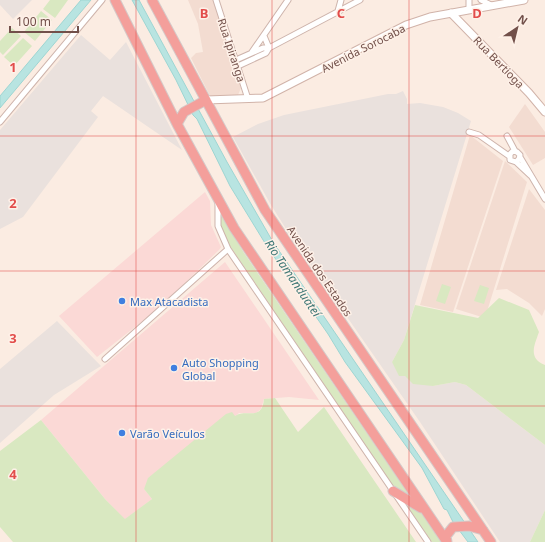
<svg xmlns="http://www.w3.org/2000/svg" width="545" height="542" viewBox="0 0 545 542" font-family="'Noto Sans',sans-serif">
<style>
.residential{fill:#f3dcd1}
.commercial{fill:#fbd9d6}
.industrial{fill:#eae1dd}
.green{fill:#d9e8c1}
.water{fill:#b8e4e1;stroke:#9ed5d2}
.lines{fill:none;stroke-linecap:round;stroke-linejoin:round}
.street-casing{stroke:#ceb4ac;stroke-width:7}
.secondary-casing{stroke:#d1b3a9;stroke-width:9}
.highway-casing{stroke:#d5cac9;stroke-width:11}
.street{stroke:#fff;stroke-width:5}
.secondary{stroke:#fff;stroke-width:7}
.highway{stroke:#f49f9b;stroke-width:9}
.grid{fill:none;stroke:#e24d4b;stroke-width:1;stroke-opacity:0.55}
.shop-dot{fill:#3f7fe0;stroke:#fef1e8;stroke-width:1.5}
.labels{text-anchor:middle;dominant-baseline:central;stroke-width:3;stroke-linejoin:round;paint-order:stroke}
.street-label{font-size:11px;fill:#72504a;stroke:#fef1e8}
.shop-label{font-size:11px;fill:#366cbe;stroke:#fef1e8;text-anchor:start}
.water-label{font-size:12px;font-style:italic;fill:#3e7775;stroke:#fef1e8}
.grid-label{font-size:13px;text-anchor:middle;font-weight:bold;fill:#e24d4b;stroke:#fef1e8;stroke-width:3;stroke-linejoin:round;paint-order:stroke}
</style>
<rect width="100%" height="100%" fill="#fbece2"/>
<path class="residential" d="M188,0H213L241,88L238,95L210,96L191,58L196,53L203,52L198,24Z
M525,104L545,132V158L533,165L509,127Z
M470,135L503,161L453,312L420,305Z
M505,161L527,182L485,318L456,309Z
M529,189L545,210V309L542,316L529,303L507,289L496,290Z"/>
<path class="commercial" d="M205,192L210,201L211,225L221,247L219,250L159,308L97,357L59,316Z
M225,262L319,400L289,397L264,399L261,409L256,413H239L144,489L152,499L125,520L105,499L41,420Z"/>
<path class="industrial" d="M0,0H32L13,19L0,5Z
M81,35L110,60L126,42L182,150L103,96L91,111L98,117L23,217L0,229V130Z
M403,91L407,99V104L420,103L443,107L458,113L471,121L404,340L392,362L405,376L433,386L455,382L466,385L545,445V510L530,542H500L420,422L288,232L271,205L233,137L258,124L284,115L388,94H396Z
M57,321L101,366L54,395L0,443V369Z"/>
<path class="green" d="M50,0H68L55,18L43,9Z
M41,11L52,20L35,41L24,32Z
M12,28L21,36L3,55L0,52V41Z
M23,38L32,46L14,66L4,57Z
M220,214L244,253L411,498L393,486L232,249C225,238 219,227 220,214Z
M442,284L451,287L445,304L436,301Z
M480,285L489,288L484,304L474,301Z
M499,298L529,310L539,332C534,346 528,358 545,365V445L466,385L455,382L433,386L413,384L405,376H399L392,362L404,340L415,305L478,318Z
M275,398L298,432L324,407L416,542H13L0,527V451L41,420L105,499L125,519L152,499L144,489L148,478L226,414L232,412L235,416C246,408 262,422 264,399Z
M405,503L421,513L441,542H432Z
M545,510V542H530Z"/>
<path class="water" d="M81,0H91L0,108V96Z
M132,0H139L227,162L273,242L478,542H468L453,522L447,510L444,509L422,468L345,362L328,334L268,248L230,186L197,119L193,115L176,80Z"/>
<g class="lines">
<defs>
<path id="street" d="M216,0L248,99
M481,0L493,6
M469,10V0
M338,11L341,0
M264,36L269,48
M252,52L288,0
M236,60L263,48H269L360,0
M238,66L266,53L269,48
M0,122L102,0
M469,132L479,135L509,156
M507,136L515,151
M520,157L545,199
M516,162L519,159L520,155L517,152L513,151L510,154V160L516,162L531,176
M218,201V226L228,249L428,542
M105,359L228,249"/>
<path id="secondary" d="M451,13L529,93L545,112
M206,100L263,98L406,25L430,17L524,0"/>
<path id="highway" d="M115,0L177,124L234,228L447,542
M152,0L265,210L491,542
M177,124L184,112L206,100
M393,491L421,508
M447,542L446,536L453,527L469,526L483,530"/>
</defs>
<use href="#street" class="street-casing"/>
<use href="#secondary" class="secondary-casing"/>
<use href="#highway" class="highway-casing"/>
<use href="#street" class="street"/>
<use href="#secondary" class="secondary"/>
<use href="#highway" class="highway"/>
</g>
<path class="grid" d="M136,0V542M272,0V542M409,0V542M0,136H545M0,271H545M0,406H545"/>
<g class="shop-dot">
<circle cx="122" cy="301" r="4"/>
<circle cx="174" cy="368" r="4"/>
<circle cx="122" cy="433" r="4"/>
</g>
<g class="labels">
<g class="street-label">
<text transform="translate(363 48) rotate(-27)">Avenida Sorocaba</text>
<text transform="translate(232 50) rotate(72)">Rua Ipiranga</text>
<text transform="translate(499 62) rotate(46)">Rua Bertioga</text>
<text transform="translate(320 271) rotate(56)">Avenida dos Estados</text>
</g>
<g class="shop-label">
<text x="130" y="301">Max Atacadista</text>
<text x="182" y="362">Auto Shopping<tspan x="182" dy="13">Global</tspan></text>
<text x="130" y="433">Varão Veículos</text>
</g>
<g class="water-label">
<text transform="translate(293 278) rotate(56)">Rio Tamanduateí</text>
</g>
</g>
<g class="grid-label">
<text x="204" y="18">B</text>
<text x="341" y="18">C</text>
<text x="477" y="18">D</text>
<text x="13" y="72">1</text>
<text x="13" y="208">2</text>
<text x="13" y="343">3</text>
<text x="13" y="479">4</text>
</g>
<g transform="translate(517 28) rotate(35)" stroke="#fef1e8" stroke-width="3" paint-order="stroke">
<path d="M0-3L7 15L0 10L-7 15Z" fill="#72504a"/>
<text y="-6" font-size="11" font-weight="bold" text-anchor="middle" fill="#72504a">N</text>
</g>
<path d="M10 26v6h68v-6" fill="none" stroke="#72504a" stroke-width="2"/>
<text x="16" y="26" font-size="12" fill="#72504a" stroke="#fef1e8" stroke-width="3" paint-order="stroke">100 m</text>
</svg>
